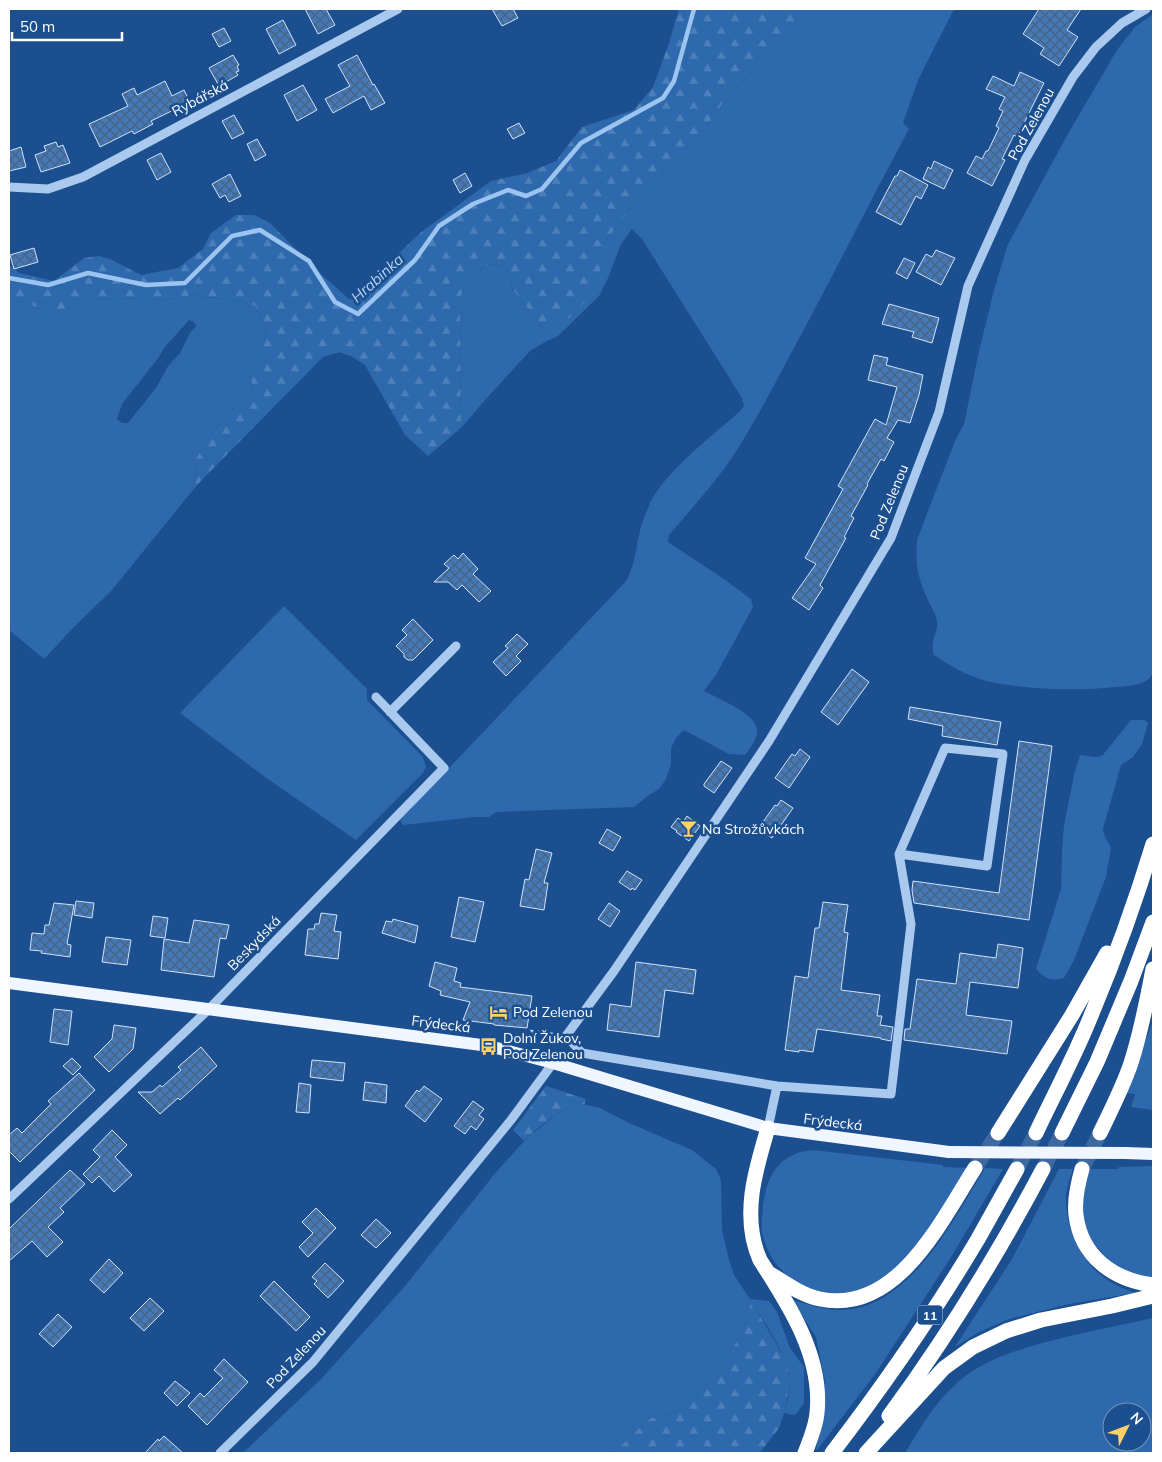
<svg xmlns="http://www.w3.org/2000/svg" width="1162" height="1462" viewBox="0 0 1162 1462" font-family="Mulish,sans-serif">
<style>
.green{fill:#2e69ad;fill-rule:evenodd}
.forest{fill:url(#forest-firs)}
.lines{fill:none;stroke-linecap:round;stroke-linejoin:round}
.stream{stroke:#9cc4f0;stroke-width:4.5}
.building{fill:url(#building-cross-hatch);stroke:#cfe3fa}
.highway-tunnel{stroke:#3d69a0;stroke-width:15;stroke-dasharray:15 8;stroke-linecap:butt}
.path{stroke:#a9c9ee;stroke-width:2.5;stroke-dasharray:2.5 4;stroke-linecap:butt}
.minor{stroke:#a9c9ee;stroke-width:9}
.major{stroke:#f0f6ff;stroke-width:12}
.highway{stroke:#fff;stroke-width:15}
.major-bridge{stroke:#f0f6ff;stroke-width:12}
.labels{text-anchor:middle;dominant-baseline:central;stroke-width:5;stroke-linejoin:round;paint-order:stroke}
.shield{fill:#1b4f8f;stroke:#bbcadd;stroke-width:1}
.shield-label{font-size:12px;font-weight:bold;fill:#fff}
.street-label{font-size:14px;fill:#fff;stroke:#1b4f8f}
.poi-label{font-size:14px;fill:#fff;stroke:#1b4f8f;text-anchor:start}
.water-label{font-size:15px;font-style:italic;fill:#b5d3f5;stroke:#1b4f8f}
</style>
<defs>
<pattern id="forest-firs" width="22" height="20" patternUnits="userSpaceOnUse" patternTransform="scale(1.25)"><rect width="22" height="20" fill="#2e69ad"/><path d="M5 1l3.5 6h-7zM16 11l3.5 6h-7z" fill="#4d80b9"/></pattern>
<pattern id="building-cross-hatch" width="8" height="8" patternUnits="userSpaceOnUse" patternTransform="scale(1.25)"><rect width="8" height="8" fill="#4478b7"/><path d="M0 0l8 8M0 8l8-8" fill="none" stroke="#486282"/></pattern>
</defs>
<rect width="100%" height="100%" fill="#1b4f8f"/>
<path class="green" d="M820,9H954L918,80L903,123L909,129C868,205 830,282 789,357C772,389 755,422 735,453C716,482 692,508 669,535L668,542L721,577L751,599L753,607L716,675L704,691C717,698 757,714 757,730C758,739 750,748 745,755L729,754L684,730L676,738L671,748V764L666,779L659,789L649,795L634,807L496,812L489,817H475L403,825L400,820L627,580C635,563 635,553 639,535C641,524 646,513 650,503C665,472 713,435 739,412L744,406L742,398L642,239L632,229L621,244L608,278L599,296L558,336L545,342L530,351L486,399L461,428L460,297L473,276L489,264L501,265L509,272L512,288L542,327L629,210L710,122L722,104L739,85Z
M1153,14V673C1151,676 1149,679 1146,681C1137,686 1126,686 1116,687C1076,691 1036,690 996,683C974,680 952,667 934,655C929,641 939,632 937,621C936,614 931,607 928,600C918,578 915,565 917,540L955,441L964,424L979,351L994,290L1008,244L1069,132L1117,50L1135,27Z
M192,295L239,301L255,306L261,317L266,334L262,348L251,379L253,390L250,398L229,412L209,438L195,460L197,478L188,496L112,590L73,628L44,659L9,630V298L42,309H62L92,300L140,298L156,300L178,298ZM189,320L194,322L196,326L190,333L180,353L168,366L156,388L128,423H122L117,419L122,404L159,357L164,348Z
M284,606L367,689V700L423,757L426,767L423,773L356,840L265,777L180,713Z
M1131,720H1144L1148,723L1142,744L1133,757L1121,765L1103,829L1105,837L1111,848L1106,877L1074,960L1064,978C1050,982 1046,979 1036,969L1061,889L1062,851L1064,825L1074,775L1080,755L1095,757L1102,756Z
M1153,1022V1110L1131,1107L1135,1094L1124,1093Z
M583,1104L600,1108L629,1123L692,1150L716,1169L721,1180L722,1230L729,1260L734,1275L750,1299L769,1301L777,1312L790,1348L804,1367V1403L795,1415L784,1413C787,1402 791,1390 790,1379C789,1357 762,1319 750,1300V1315L736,1343L697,1395L684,1406L670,1414L648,1419L614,1453H243L322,1378L405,1286L497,1171L527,1138L557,1114L574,1105Z
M813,1150L943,1165V1167L968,1168C948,1199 930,1231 906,1258C901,1263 897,1268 893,1272C879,1284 860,1294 842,1294C807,1295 774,1274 764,1240C760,1229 762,1218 763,1206C765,1187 772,1165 791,1156C797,1152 805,1151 813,1150Z
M1153,1166V1279L1136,1277L1110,1262L1090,1239L1083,1220L1082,1200L1088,1169H1118L1119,1167Z
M985,1168L1003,1169L953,1254L876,1373L817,1450L816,1449L824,1418L825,1382L816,1337L794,1303L796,1301C810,1305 825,1310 840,1310C909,1310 954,1219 985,1168Z
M1059,1169H1073C1070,1178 1067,1186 1066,1195C1065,1228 1080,1261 1107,1280C1115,1285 1125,1289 1135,1293L1069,1304L1009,1319L979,1332L955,1347L1012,1259Z
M1153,1318V1453H905C920,1428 935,1402 957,1383C981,1361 1011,1352 1042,1343C1079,1333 1116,1326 1153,1318ZM1112,1412H1142V1442H1112Z"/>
<path class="forest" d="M679,9H820L739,85L722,104L710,122L629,210L603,245L600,271L596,287L584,303L569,318L553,326L542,327L512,288L509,272L501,265L489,264L473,276L460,297L461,428L428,456L405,435L365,365L351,356L339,352L323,357L198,484L188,496L197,478L195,460L209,438L229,412L250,398L253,391L251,379L262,348L266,334L261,317L255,306L239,301L192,295L178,298L156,300L140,298L93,300L63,309H42L9,298V265L19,273L54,281L84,258L99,256L110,259L141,275L178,268L203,249L211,233L236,215H254L270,223L313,267L350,300L420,233L491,181L527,173L556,161L582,127L634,110L653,87L669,43Z
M546,1086L586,1099L585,1104C565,1104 538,1127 524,1141L513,1130Z
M750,1299L785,1359L791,1381L784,1413L779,1428L760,1453H614L648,1419L670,1414L684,1406L697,1395L736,1343L750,1315Z"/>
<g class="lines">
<path class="stream" d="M9,278L48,285L88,273L146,285L185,283L232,236L260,230L309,261L335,302L358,314L415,260L439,226L473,204L508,190L526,196L542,189L581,143L663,98L674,81L694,9"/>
</g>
<path class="building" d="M305,9H326L335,25L318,34Z
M492,9H513L518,18L502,26Z
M1039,9H1081L1067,30L1078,37L1059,66L1040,54L1044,48L1023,34Z
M283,20L296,45L279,54L266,29Z
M224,28L231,41L219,47L212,34Z
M233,55L239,65L237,66L239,71L236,72L238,75L219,86L209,68Z
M357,55L373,85L374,84L385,103L371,110L364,96L333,113L325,99L350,86L338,65Z
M1020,72L1044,83L1017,137L1014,135L1002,159L1005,160L992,186L967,173L976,156L982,159L986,151H988L999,128L996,126L1003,111L999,109L1005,97L986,89L993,76L1014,86Z
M165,81L172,96L184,90L190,102L151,121L153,124L134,134L132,131L100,147L89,124L128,106L122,94L134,88L137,95Z
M303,85L317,110L297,121L284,95Z
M234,115L244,133L232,139L222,121Z
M519,123L525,133L513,139L507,129Z
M257,139L266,155L255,161L247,144Z
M56,142L58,147L63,145L70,163L41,172L35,155L46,151L44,146Z
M21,147L26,167L9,171V151Z
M161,153L171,172L157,180L147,160Z
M934,161L953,170L944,189L923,179L928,167L931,169Z
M900,170L928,185L921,199L916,196L901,225L876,212L895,176H897Z
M465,173L472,186L460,193L453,180Z
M230,174L241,196L229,202L225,195L220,198L212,184Z
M34,248L38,262L14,269L10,255Z
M936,250L955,258L941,285L916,272L926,254L932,257Z
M904,258L915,263L907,279L896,273Z
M889,304L939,318L932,343L912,337L914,332L882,324Z
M874,355L888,358L886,365L923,375L919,395L910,423L898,420L887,438L894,442L884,461L881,459L867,484L868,485L851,516L854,518L844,537L846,538L820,585L823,588L809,610L792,598L816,564L805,558L843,489L838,486L875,419L886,425L897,387L868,380Z
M463,553L478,569L473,574L491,591L479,602L462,585L457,590L448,582H434L449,568L444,564L454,555L458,559Z
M413,619L433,640L413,660H408L404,657V654L396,646L407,635L402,630Z
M517,634L528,644L516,656L521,661L506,676L493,662L508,648L505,646Z
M852,669L869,682L838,725L821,712Z
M910,707L1001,722L997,745L942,736L943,726L908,719Z
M1019,741L1052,746L1029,920L914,903L912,890L913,881L999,893Z
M800,749L810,757L789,788L775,778L792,754L795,756Z
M721,761L732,768L714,793L704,786V784Z
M781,800L793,808L772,838L758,829L775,805L777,806Z
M687,816L700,826L689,841L676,832L677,831L671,827L678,818L683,822Z
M607,829L621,837L613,851L599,843Z
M536,849L552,853L544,883H548L544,910L520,906L525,879L529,880Z
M627,871L642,880L635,890L632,888L631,890L619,882Z
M459,897L484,902L475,942L451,937Z
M76,901L94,903L92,918L74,915Z
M823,902L848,905L844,932L848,933L841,990L880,995L877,1016H882L880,1025L893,1027L891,1041L881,1039V1038L817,1029L813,1052L799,1050V1052L785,1050L795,976L808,978L815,928H819Z
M54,903L74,905L67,944L71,945L70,957L41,953L42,951L30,950L32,933L44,934L45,925H49Z
M609,903L620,911L610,927L598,919Z
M321,913L337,915L334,931L341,932L338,959L305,955L308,929H314L315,924H319Z
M153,916L168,918L165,938L150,936Z
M393,919L418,926L415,943L382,933L386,921L392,922Z
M194,920L229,925L226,939L220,938L214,977L161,970L164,939L189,943Z
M106,937L131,940L127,965L102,962Z
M998,944L1023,948L1018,988L970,982L966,1015L1012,1021L1007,1054L904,1040L905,1029H910L917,979L956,984L960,953L996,958Z
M435,962L457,968L454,981L461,983L460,987L532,996L527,1028L494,1025V1024L463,1020L470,1002L440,995L441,991L429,986Z
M636,962L696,970L693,994L665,990L659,1037L607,1030L610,1004L631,1007Z
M54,1009L72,1011L68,1045L50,1042Z
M114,1025L136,1028L133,1049L109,1072L94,1057L112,1039Z
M201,1047L217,1066L180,1100L178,1098L160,1114L138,1092H152L160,1085L162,1087L181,1070L178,1067Z
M72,1058L81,1067L73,1075L63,1066Z
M312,1060L345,1063L343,1081L310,1077Z
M79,1073L95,1090L20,1162L9,1151V1135L17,1128L22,1133L51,1104L48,1101Z
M365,1082L387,1085L386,1103L363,1100Z
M299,1083L311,1085L309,1113L296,1112Z
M424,1086L442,1099L425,1122L405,1106L417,1090L419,1092Z
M473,1101L484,1109L479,1115L484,1119L476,1130L471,1126L465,1134L454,1126Z
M112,1130L127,1145L115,1157L132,1175L114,1192L99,1176L92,1183L83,1174L100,1157L93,1150Z
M70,1170L85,1184L60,1208L64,1212L48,1227L63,1242L47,1257L32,1241L9,1261V1229Z
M316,1208L336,1228L308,1257L299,1247L313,1233L302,1222Z
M376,1219L391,1233L376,1248L361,1235Z
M109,1259L123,1273L104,1293L90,1280Z
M325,1263L344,1281L328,1298L314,1284L317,1281L312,1277Z
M274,1281L310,1317L296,1331L260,1296Z
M150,1298L164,1311L144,1331L130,1318Z
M58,1314L72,1327L53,1347L39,1334Z
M224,1359L248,1382L207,1425L188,1406L200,1393L204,1397L223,1378L214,1370Z
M175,1381L190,1393L177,1406L164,1393Z
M164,1436L183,1453H145L158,1439L159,1441Z"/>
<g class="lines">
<path class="highway-tunnel" d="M975,1168L998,1133
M1017,1169L1036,1133
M1043,1169L1062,1133
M1082,1169L1100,1133"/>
<path class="path" d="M529,1044L531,1031L555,1034"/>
<path class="minor" d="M9,187L48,189L83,177L398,9
M390,712L456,646
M777,1086L891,1094L911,924L899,854L987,866L1003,754L945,748L899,854
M768,1128L777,1086L582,1053L566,1036L614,971L769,741L891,538L939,412L968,286L1025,160L1073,77L1096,47L1122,23L1146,9
M9,1199L209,1009L444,768L376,697
M220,1453L313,1362L511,1120L553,1063"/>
<path class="major" d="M9,983L489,1046L553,1063L768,1128L949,1152
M1125,1153L1153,1154"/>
<path class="highway" d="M768,1128C755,1171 741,1217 760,1260C789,1305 823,1357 817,1413C816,1426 810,1440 805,1453
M998,1133L1072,1015L1107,953
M1036,1133C1052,1099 1070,1065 1085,1030C1111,969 1134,907 1153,844
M1062,1133L1097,1062L1131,981L1153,922
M1100,1133C1111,1110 1123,1087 1131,1063C1141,1032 1147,1001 1153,969
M1082,1169C1078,1183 1074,1199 1076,1215C1081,1257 1114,1280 1153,1285
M769,1273C785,1283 801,1295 820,1299C897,1315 941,1221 975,1168
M889,1416C947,1337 997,1256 1043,1169
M832,1453C884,1385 934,1313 978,1239C991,1216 1004,1192 1017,1169
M866,1453L944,1368L973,1347L1006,1331L1041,1320L1112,1306L1153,1296"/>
<path class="major-bridge" d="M949,1152L1125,1153"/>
</g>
<defs>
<symbol id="bar-bare" viewBox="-9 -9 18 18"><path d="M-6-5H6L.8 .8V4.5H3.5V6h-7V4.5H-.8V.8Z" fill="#ffd166" stroke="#1b4f8f" stroke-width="2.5" paint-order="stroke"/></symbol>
<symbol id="hotel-bare" viewBox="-9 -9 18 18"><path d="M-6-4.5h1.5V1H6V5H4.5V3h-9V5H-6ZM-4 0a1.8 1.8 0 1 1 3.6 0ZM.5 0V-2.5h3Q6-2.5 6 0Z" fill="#ffd166" stroke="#1b4f8f" stroke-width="2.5" paint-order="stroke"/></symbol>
<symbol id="bus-bare" viewBox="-9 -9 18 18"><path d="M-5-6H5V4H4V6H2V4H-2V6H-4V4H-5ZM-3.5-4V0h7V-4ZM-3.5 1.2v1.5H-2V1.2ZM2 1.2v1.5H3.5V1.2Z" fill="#ffd166" stroke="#1b4f8f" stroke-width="2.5" paint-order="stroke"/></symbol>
</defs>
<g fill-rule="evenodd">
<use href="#bar-bare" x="676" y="816" width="25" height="25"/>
<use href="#hotel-bare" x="486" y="1000" width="25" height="25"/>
<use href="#bus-bare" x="476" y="1034" width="25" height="25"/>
</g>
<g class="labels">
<rect class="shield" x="917.5" y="1305.5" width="25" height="19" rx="4"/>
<g class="shield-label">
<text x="930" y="1315">11</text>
</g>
<g class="street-label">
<text transform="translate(200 98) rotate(-28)">Rybářská</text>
<text transform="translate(1031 124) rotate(-61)">Pod Zelenou</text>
<text transform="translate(889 502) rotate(-68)">Pod Zelenou</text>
<text transform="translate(254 943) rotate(-46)">Beskydská</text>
<text transform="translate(441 1024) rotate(7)">Frýdecká</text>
<text transform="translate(833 1122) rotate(7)">Frýdecká</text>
<text transform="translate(296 1357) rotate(-47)">Pod Zelenou</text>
</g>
<g class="poi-label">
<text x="702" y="829">Na Strožůvkách</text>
<text x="513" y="1012">Pod Zelenou</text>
<text x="503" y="1038">Dolní Žukov,<tspan x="503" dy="16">Pod Zelenou</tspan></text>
</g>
<g class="water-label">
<text transform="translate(377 278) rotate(-42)">Hrabinka</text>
</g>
</g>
<rect width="1162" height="1462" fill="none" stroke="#ffffff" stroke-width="20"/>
<g transform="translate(1127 1427) rotate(48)"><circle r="24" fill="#1b4f8f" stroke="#7695bc"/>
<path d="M0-4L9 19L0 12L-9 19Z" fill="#ffd166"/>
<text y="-8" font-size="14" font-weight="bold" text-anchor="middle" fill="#ffffff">N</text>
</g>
<path d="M12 32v8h110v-8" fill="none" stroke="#ffffff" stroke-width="2.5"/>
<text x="20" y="32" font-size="15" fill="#ffffff" stroke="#1b4f8f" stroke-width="4" paint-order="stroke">50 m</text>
</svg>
